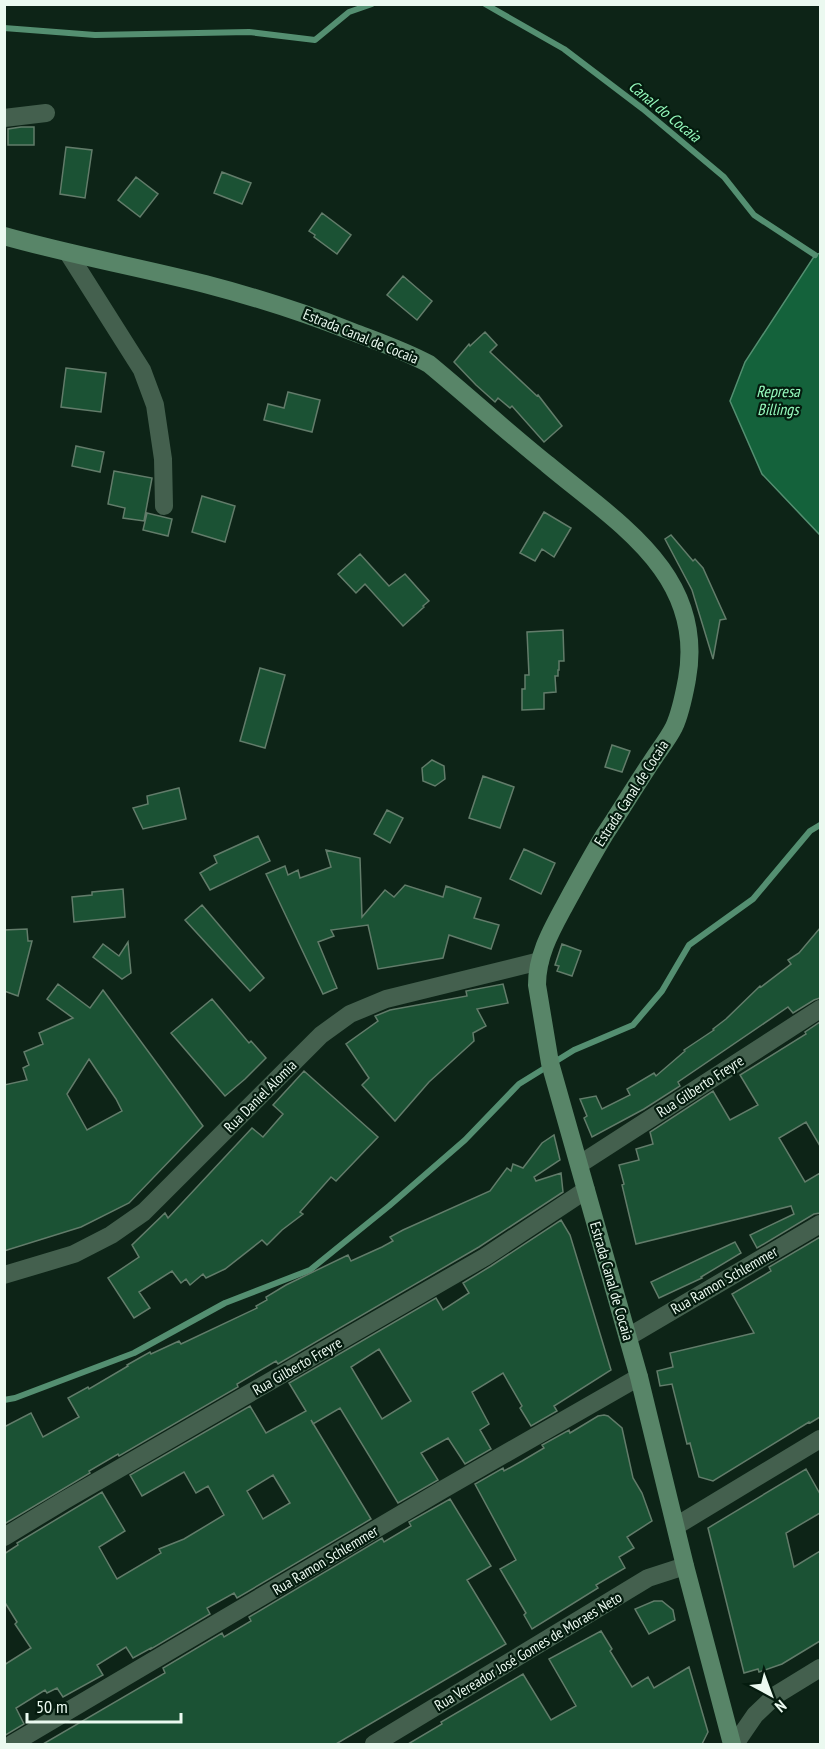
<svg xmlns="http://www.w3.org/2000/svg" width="825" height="1749" viewBox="0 0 825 1749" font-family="'PT Sans Narrow',sans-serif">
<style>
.water{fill:#14623b;stroke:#548f71;stroke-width:1.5}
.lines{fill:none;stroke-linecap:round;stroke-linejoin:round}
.stream{stroke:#548f71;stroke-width:6}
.building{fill:#1b5234;stroke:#627c6a;stroke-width:1.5;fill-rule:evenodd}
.street{stroke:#44604e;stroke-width:18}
.secondary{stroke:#588568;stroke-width:18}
.labels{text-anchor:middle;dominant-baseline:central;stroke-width:4.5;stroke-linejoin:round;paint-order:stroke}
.street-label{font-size:15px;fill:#ebf9f0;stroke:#041b0e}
.water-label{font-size:16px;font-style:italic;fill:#96fabd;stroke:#041b0e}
</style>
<rect width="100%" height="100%" fill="#0d2417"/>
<path class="water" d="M820,253V535L762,474L730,401L745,362L815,255Z"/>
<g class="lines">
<path class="stream" d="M485,4L564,49L643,109L724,177L754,215L815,255
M4,28L95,35L249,32L315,40L349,12L372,4
M4,1400L15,1398L134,1353L225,1303L310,1270L389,1206L465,1140L519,1084L574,1050L633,1025L662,991L689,945L753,899L810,831L820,825"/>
</g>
<path class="building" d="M21,127H34V145H8V129Z
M66,147L92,150L85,198L60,194Z
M222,172L251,183L242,204L214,193Z
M136,177L158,194L140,217L118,200Z
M322,213L351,235L337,254L314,237L315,235L309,231Z
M403,276L432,301L417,320L387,295Z
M485,332L497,345L490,352L537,396L538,395L562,426L544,442L512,406L510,408L498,398L495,402L476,385L454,362L469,344L470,346Z
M66,368L106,373L101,412L61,407Z
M288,392L320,400L312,432L264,420L268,404L284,408Z
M76,446L104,452L100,472L72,466Z
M114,471L152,478L144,521L123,518L125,508L108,504Z
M202,496L235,506L225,542L192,532Z
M544,512L571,528L554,557L542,549L535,561L520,553Z
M147,513L172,519L168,536L143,530Z
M671,535L693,561L695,559L703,568L726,619L720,620L713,659L692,590L665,539Z
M360,554L389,586L405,574L429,601L423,606L424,607L403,626L365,584L356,593L338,574Z
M563,630L564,661H559V670H558V676H555L556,692L544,693V709L522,710V689H525V675H529L527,632Z
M260,668L285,675L265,748L240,741Z
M612,745L630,751L622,772L605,767Z
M432,760L444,766L445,779L435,786L423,781L422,768Z
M483,776L514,787L500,828L469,818Z
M179,788L186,819L143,829L133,808L148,804L147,796Z
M387,810L403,818L390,843L374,834Z
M258,836L270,861L210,890L200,873L217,863L214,856Z
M524,849L555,863L541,894L510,879Z
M326,850L360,858L362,917L385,890L394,897L405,885L443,897L446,886L481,898L474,918L499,925L491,949L449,935L443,958L378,969L368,925L331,930L334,936L318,942L337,988L323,994L266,874L285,866L288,875L298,870L300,878L331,867Z
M123,889L125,917L74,922L72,897L92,895V892Z
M202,905L264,978L250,991L185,920Z
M820,928V998L814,1000L793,1013L788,1007L678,1082L680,1086L644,1109L592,1137L584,1118L587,1116L580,1099L596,1096L602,1109L630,1095L627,1089L654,1073L656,1076L685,1051L684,1050L714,1030L713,1029L726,1019L760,986L761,987L791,964L788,960L799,953Z
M27,929L28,941H32L18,996L4,991V930Z
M128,942L131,973L122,979L93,957L103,944L119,956Z
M562,944L581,951L572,976L557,971L559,966L555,965Z
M58,984L90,1008L103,990L203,1126L129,1203L81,1227L4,1251V1085L27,1080L23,1068L29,1065L24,1052L43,1044L39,1033L73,1018L47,999ZM89,1059L116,1099L122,1111L87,1130L67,1094Z
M503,984L508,1003L477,1009L486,1026L473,1033L474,1041L429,1082L395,1121L362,1085L369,1078L346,1044L378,1021L375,1016L390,1010L467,996L466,991Z
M212,999L249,1043L251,1041L266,1058L245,1079L225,1096L171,1033Z
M820,1022V1146L806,1122L779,1138L805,1182L820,1173V1213L814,1214L757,1248L750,1235L794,1214L791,1206L636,1244L622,1185L624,1184L619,1165L639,1160L636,1149L653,1144L650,1132L713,1091L730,1120L758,1105L740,1075L806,1034L805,1032Z
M304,1071L378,1137L336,1181L331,1177L300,1212L303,1214L282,1230L267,1245L262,1240L225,1269L206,1278L203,1274L190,1285L186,1279L181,1283L172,1271L139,1292L150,1308L134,1318L108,1278L139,1257L132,1245L165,1213L168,1218L252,1128L263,1137L283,1114L273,1105Z
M554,1135L560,1160L534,1177L536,1181L561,1173L563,1192L479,1247L278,1364L276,1361L237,1384L238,1387L119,1456L118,1454L89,1471L90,1473L6,1523L4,1520V1427L31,1413L43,1437L79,1417L68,1398L88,1387L89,1389L128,1366L127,1365L150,1352L151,1354L179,1341L181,1344L257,1308L256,1306L267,1300L266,1297L286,1285L348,1255L351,1261L382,1247L393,1241L390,1237L403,1230L490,1191L507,1168L511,1171L513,1164L523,1168L542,1143Z
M561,1220L570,1235L611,1370L554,1406L557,1411L531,1426L520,1408L522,1406L503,1373L472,1392L489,1424L480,1430L491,1449L465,1464L448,1438L421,1453L438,1480L398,1503L340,1408L313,1424L311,1420L371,1519L237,1598L234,1593L207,1608L210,1614L151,1649V1648L133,1658L126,1647L97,1665L103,1675L63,1697L57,1688L47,1693L45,1690L16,1708L24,1724L4,1736V1665L31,1648L15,1624L17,1622L4,1601V1554L18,1545L17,1543L102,1492L125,1531L99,1547L117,1579L161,1553L159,1549L184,1539L224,1515L208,1486L196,1493L184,1472L142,1496L130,1475L250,1406L266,1433L306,1411L289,1383L436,1298L443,1310L469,1293L463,1283L491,1266ZM379,1349L411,1401L382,1419L351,1367ZM273,1475L290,1503L263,1519L247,1491Z
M820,1237V1417L810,1423L809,1422L713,1481L699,1477L690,1443L687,1444L672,1384L660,1386L657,1371L673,1367L670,1353L754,1333L732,1294L771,1271L769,1267Z
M735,1242L741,1253L701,1277L702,1278L659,1298L651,1282Z
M604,1415L608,1416L622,1428L633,1478L642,1493L652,1521L627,1537L634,1548L619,1557L625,1568L596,1585L598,1588L532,1629L524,1615L526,1613L500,1569L516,1560L475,1484L503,1468L504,1471L522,1461L544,1448L542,1445L569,1430L570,1433L598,1416Z
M806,1469L820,1494V1513L786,1533L794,1567L820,1551V1641L782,1664L759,1672L758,1669L744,1673L708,1528Z
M450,1499L491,1566L467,1580L506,1644L336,1744H43L165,1673L163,1668L222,1633L224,1637L251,1621L249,1617L382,1538L384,1542L411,1526L409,1522Z
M654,1601H662L673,1610L675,1620L649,1634L635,1609Z
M601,1631L612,1649L610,1651L632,1687L648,1677L654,1688L689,1667L708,1732L702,1744H408L442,1724L441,1722L523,1674L551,1720L576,1706L549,1659Z"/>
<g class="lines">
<path class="street" d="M4,118L46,113
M68,253L142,370L155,405L163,459L164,506
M580,1164L820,1009
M4,1275L74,1254L111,1235L144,1212L321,1035L350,1014L386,999L540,961
M628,1337L820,1224
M676,1526L820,1439
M4,1537L65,1500L485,1257L586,1190
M12,1744L442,1490L639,1377
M374,1744L648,1578L685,1566
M735,1744L755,1715L776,1695L820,1668"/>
<path class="secondary" d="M4,236C71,255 138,267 205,284C255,297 305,313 353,332C379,342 405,351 429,364C469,397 507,432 547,464C616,522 706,574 687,679C684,695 681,712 674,727C668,739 659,750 652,761C636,785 621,810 605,834C591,857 578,881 565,905C551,931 537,955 537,985L550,1063L639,1377L685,1566L732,1744"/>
</g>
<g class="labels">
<g class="street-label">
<text transform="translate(361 336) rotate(22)">Estrada Canal de Cocaia</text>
<text transform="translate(631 793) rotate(-57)">Estrada Canal de Cocaia</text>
<text transform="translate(700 1086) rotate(-33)">Rua Gilberto Freyre</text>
<text transform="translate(260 1096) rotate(-45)">Rua Daniel Alomia</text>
<text transform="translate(724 1280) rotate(-30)">Rua Ramon Schlemmer</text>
<text transform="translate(612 1281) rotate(74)">Estrada Canal de Cocaia</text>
<text transform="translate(297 1366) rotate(-30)">Rua Gilberto Freyre</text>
<text transform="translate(325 1560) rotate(-31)">Rua Ramon Schlemmer</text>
<text transform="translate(528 1651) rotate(-31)">Rua Vereador José Gomes de Moraes Neto</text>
</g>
<g class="water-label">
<text transform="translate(665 111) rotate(39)">Canal do Cocaia</text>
<text x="778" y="391">Represa<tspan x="778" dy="18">Billings</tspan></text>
</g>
</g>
<rect width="825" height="1749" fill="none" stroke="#ebf9f0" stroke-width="12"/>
<g transform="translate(771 1695) rotate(139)" stroke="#041b0e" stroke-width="4.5" paint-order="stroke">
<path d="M0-4.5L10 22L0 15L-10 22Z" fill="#ebf9f0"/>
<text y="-9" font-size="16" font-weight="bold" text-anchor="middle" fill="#ebf9f0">N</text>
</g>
<path d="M27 1713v9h154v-9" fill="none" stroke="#ebf9f0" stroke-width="3"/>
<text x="36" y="1713" font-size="18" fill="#ebf9f0" stroke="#041b0e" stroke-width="4.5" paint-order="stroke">50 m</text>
</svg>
